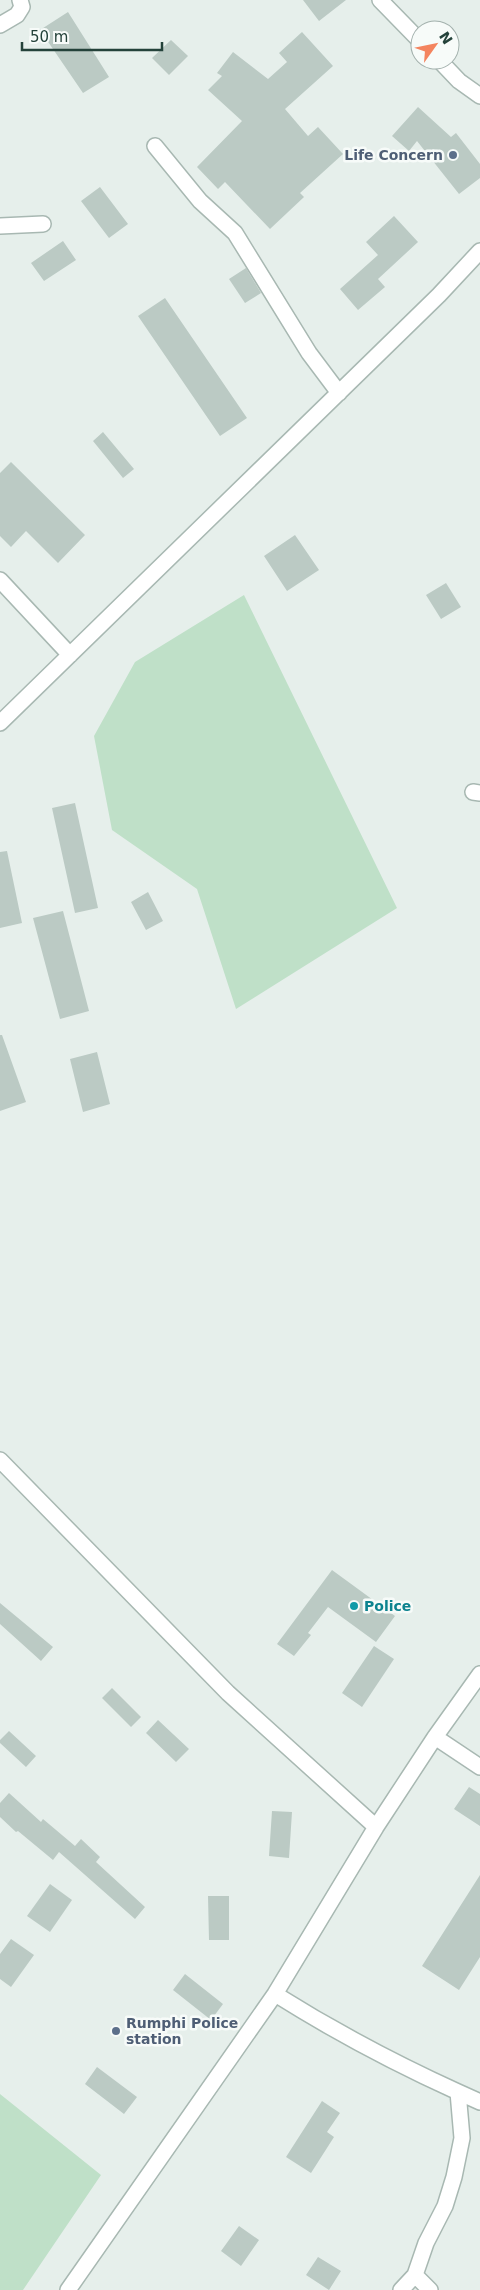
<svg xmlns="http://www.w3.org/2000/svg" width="480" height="2290" viewBox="0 0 480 2290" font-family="'DejaVu Sans',sans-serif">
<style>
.green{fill:#bfe0c8}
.building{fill:#bbcac4}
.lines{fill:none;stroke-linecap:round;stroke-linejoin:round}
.minor-casing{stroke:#a8b8b2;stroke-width:18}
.minor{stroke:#fff;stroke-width:15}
.service-dot{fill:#5c6f8a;stroke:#f7fbf9;stroke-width:2}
.culture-dot{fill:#0f9aa8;stroke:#f7fbf9;stroke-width:2}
.labels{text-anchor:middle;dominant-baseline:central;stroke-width:5;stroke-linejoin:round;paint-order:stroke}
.service-label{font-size:14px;font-weight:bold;fill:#4e5e75;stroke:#f7fbf9;text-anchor:end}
.culture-label{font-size:14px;font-weight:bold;fill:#0d838f;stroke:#f7fbf9;text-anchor:start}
</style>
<rect width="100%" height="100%" fill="#e6efeb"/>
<path class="green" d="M244,595L397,908L236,1009L197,889L112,830L94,736L135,662Z
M0,2094L101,2175L23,2290H0Z"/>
<path class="building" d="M303,0H346L319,21Z
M68,12L109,77L83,93L40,30Z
M302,32L333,66L285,109L308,136L318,127L343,154L300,193L304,197L270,229L225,182L218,189L197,167L242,121L208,90L222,76L217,73L233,52L268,79L287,62L279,53Z
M171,40L188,56L169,75L152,58Z
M418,107L451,137L456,133L480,164V178L459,194L417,141L409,151L392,136Z
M100,187L128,224L109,238L81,201Z
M394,216L418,242L378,279L385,287L358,310L340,289L378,255L366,242Z
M63,241L76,260L44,281L31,263Z
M246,268L261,293L245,303L229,279Z
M165,298L247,418L220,436L138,316Z
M103,432L134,469L123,478L93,441Z
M11,462L85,535L58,563L26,531L11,547L0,536V473Z
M295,535L319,570L287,591L264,556Z
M446,583L461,607L441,619L426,595Z
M75,803L98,908L75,913L52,808Z
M7,851L22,923L0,928V852Z
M148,892L163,921L146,930L131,902Z
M63,911L89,1011L60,1019L33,918Z
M0,1035H2L26,1102L0,1111Z
M97,1052L110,1104L83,1112L70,1059Z
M332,1570L395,1616L376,1642L328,1607L308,1633L311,1635L294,1656L277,1644Z
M0,1603L53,1647L41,1661L0,1624Z
M374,1646L394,1659L362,1707L342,1693Z
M112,1688L141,1717L131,1727L102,1698Z
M158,1720L189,1749L176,1762L146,1733Z
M9,1731L36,1756L26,1767L0,1743V1740Z
M469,1787L480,1794V1826L454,1809Z
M9,1793L41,1822L43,1819L75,1846L81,1839L100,1857L96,1862L145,1907L135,1919L59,1852L53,1860L18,1831L16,1832L0,1817V1803Z
M272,1811L292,1812L289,1858L269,1856Z
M480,1875V1957L459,1990L422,1966Z
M50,1884L72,1900L50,1932L27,1916Z
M208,1896H229V1940H209Z
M11,1939L34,1955L11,1987L0,1979V1954Z
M185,1974L223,2004L211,2020L173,1990Z
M97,2067L137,2097L124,2114L85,2084Z
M322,2101L340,2113L327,2132L334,2137L311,2173L286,2157Z
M239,2226L259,2240L241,2266L221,2251Z
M318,2257L341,2271L329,2290L306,2275Z"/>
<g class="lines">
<defs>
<path id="minor" d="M380,0L420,41
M0,25L17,15L22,7L20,0
M439,60L459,81L480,96
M155,146L200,201L235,233L309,353L339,393
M0,226L43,224
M0,580L70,655
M0,723L439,295L480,251
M473,792L480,793
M0,1460L228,1693L376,1827
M435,1737L480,1767
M275,1994C334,2031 394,2063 458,2092L462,2138L454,2177L445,2206L426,2243L415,2275L401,2290
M458,2092L480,2102
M415,2275L430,2290
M68,2290L275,1994L376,1827L435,1737L480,1674"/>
</defs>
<use href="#minor" class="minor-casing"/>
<use href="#minor" class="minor"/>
</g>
<g class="service-dot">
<circle cx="453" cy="155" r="5"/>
<circle cx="116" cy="2031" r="5"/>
</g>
<circle class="culture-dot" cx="354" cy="1606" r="5"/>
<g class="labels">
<g class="service-label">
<text x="443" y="155">Life Concern</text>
<text x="126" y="2023" text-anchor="start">Rumphi Police<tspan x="126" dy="16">station</tspan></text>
</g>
<g class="culture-label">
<text x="364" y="1606">Police</text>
</g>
</g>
<g transform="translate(435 45) rotate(57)"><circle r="24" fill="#f7fbf9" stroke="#a3b1ad"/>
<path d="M0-4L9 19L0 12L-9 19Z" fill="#f4845f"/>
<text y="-8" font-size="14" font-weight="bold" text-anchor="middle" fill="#24423a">N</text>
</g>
<path d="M22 42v8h140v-8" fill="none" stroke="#24423a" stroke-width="2.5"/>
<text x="30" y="42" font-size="15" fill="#24423a" stroke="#f7fbf9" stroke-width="4" paint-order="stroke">50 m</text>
</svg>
